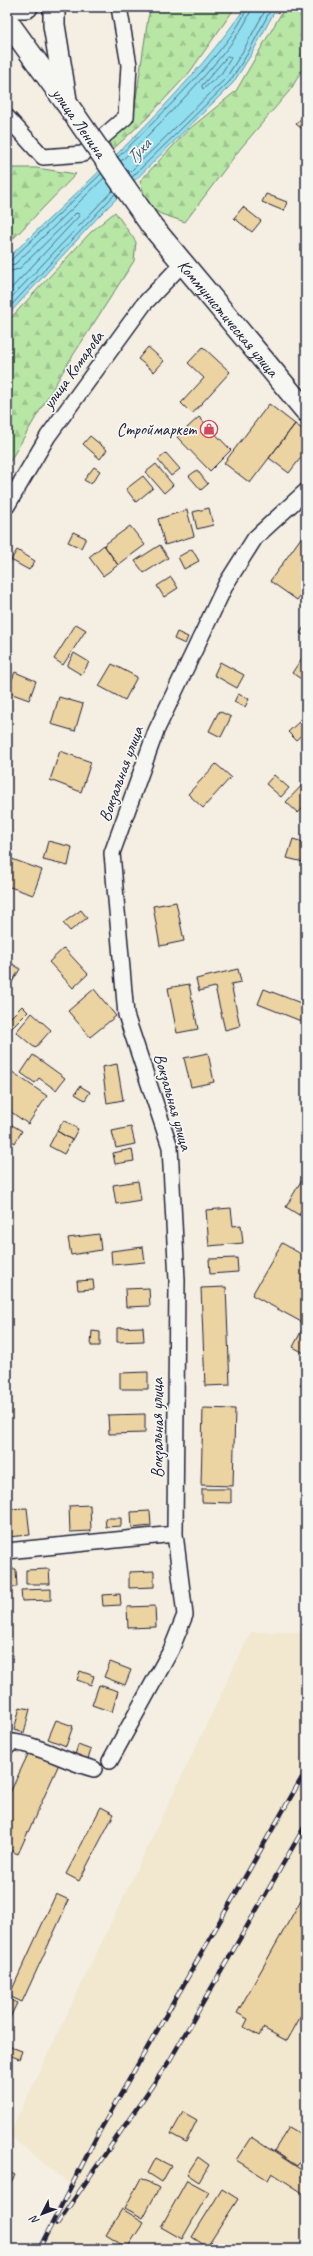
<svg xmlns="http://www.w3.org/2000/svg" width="313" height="2256" viewBox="0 0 313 2256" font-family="Caveat,sans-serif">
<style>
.built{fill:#f2e7cf}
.forest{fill:url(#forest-firs);stroke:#6d8470}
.water{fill:#90deee;stroke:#6493a6}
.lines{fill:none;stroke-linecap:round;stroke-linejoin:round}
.shore{stroke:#4e6d83;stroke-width:1}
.building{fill:#ecd3a2;stroke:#22223b}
.minor-casing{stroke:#22223b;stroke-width:18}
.secondary-casing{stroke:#22223b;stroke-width:24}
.minor{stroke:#f6f6f2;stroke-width:15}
.secondary{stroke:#f6f6f2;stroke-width:21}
.rail-casing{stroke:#22223b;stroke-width:4.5}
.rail{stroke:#f6f6f2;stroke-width:3;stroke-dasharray:9;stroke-linecap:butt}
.secondary-bridge-casing{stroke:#22223b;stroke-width:24;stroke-linecap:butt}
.secondary-bridge{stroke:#f6f6f2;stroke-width:21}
.labels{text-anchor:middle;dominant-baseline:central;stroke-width:3.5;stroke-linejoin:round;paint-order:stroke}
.street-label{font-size:17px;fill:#22223b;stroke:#f6f6f2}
.poi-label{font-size:17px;fill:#22223b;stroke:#f6f6f2;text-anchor:end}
.water-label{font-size:18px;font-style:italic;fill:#435a71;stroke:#f6f6f2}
</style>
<defs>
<pattern id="forest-firs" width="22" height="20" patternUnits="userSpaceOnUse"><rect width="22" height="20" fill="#b8e6a5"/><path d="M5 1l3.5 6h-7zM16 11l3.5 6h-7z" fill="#9ec58f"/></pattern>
</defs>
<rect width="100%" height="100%" fill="#f4efe2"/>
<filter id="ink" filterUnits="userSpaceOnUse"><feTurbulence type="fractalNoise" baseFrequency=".025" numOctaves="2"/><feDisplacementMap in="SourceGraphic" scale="8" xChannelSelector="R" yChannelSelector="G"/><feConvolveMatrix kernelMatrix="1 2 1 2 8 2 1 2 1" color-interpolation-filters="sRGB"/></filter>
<g filter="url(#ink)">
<path class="built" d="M251,1632H306V2249H40L75,2188L9,2135Z"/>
<path class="forest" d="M151,7H233L232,12L189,73L147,118L111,151L110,142L134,112L148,18Z
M285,7H306V63L291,89L240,149L185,222L161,214L148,206L140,181L188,130L236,91Z
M7,168H36L76,174L7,245Z
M115,212L136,242L134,261L68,363L7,466V322L91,232Z"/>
<path class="water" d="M243,7H277L251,55L233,83L99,216L7,316V259C89,180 176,105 242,12Z"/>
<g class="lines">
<path class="shore" d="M228,56L231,58L221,74L203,89L202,86Z
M118,157C141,135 246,33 246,7
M121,161C146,138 250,36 251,7
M129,173L226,78L243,51L267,7
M132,177L230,81L248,53L272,7
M7,261L11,260L101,174
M7,266L15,264L104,178
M7,272L19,269L76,213L79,214V216L7,293
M7,302L113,190
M7,310L115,194"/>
</g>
<path class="building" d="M306,113V132L296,124Z
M266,194L287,202L284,211L262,202Z
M243,207L261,221L252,232L234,218Z
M148,347L164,361L154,372L138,359Z
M203,347L230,372L192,414L181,403L204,378L188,363Z
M269,404L295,424L250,483L224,463Z
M199,417L231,450L210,471L177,437Z
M295,424L306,432V451L289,473L269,458Z
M90,436L107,450L100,459L83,444Z
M166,453L180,469L171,476L158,460Z
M156,464L173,485L164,493L146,472Z
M94,467L100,471L91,484L84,480Z
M197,470L208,484L201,490L189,476Z
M143,476L153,488L136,502L126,489Z
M209,508L213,525L197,529L193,512Z
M187,510L194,536L165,545L158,519Z
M130,526L145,545L118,565L104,545Z
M306,531V588L297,600L270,581Z
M73,532L86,538L81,548L68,542Z
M104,545L118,565L103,576L89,557Z
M160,545L168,558L144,573L135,561Z
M192,549L199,561L184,569L178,557Z
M17,550L35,561L29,570L11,560Z
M171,577L178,588L164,597L157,586Z
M76,624L86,630L63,665L54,659Z
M306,624V637L300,633Z
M177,632L188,637L185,644L174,639Z
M306,652V682L292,673Z
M74,653L89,662L82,675L67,666Z
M220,662L244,675L237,688L214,675Z
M112,664L137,677L125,700L99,686Z
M15,672L36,681L29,700L7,692Z
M238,694L249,699L245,707L234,702Z
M59,697L83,704L75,731L51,724Z
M219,711L231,717L221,737L209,731Z
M300,721L306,728V731L296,740L288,732Z
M60,751L91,762L81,792L50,780Z
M216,764L231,777L203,808L188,794Z
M274,775L289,788L281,797L266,784Z
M306,781V805L298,813L286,802Z
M293,839L306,843L303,862L287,858Z
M48,841L72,847L68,866L43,860Z
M12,859L42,870L33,895L7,886V874Z
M176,902L184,941L160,946L153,906Z
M81,910L87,918L70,931L63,923Z
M64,948L88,974L73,988L49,962Z
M7,960L20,969L11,984L7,982Z
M238,969L241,982L231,984L240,1026L225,1030L215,987L199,991L196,979Z
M189,984L198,1029L177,1033L168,988Z
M94,989L116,1016L90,1037L68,1011Z
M264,989L306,1005V1023L258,1004Z
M22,1006L28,1012L7,1033V1021Z
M32,1013L51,1030L35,1048L16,1032Z
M208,1053L214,1082L191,1087L184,1058Z
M33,1055L65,1078L56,1090L39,1078L35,1083L21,1073Z
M117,1064L123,1100L107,1103L102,1067Z
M8,1069L47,1096L28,1124L7,1109Z
M80,1086L90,1092L85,1100L75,1094Z
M64,1120L78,1129L72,1140L57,1131Z
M7,1122L22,1131L15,1143L7,1138Z
M131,1127L135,1144L116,1148L112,1131Z
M57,1131L72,1140L64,1154L49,1146Z
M132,1149L134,1161L115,1164L113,1153Z
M138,1181L141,1200L116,1204L113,1185Z
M301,1181L306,1184V1203L299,1215L286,1207Z
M306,1203V1219L299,1215Z
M231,1208L233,1226L241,1225L243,1243L209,1246L206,1210Z
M99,1234L101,1250L71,1255L68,1238Z
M282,1243L306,1257V1354L293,1347L305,1324L252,1295Z
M143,1247L145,1262L112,1265L111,1251Z
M237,1258L238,1272L210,1274L209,1259Z
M93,1280L94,1289L78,1290L77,1281Z
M226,1287L230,1385L205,1386L201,1288Z
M149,1288L150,1306L126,1307L125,1289Z
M143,1327L144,1341L117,1342V1328Z
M92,1331L100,1332V1346H91Z
M148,1372V1389H120V1373Z
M306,1375V1389L300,1385Z
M203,1408L235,1409L233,1486L201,1485Z
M145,1414V1433L109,1434L108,1415Z
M202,1489H231V1503L202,1502Z
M90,1505L91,1531L70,1532L69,1506Z
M27,1508L30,1535L7,1537V1509Z
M150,1511L151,1526L132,1528L131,1512Z
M105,1518H121V1526L106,1527Z
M7,1569H16L17,1587H7Z
M49,1569L50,1584H26V1570Z
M154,1571V1587L129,1588V1572Z
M51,1589V1600L22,1601L21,1590Z
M120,1594L121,1605L103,1606L102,1595Z
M155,1606L156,1627L128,1628L127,1607Z
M110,1662L131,1670L125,1685L104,1677Z
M80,1671L94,1676L91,1685L77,1680Z
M99,1685L118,1691L112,1712L92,1705Z
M7,1702L13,1703L7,1723Z
M20,1707L30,1709L24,1733L14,1730Z
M56,1720L73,1726L66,1746L48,1739Z
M78,1745L91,1750L88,1759L75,1755Z
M30,1750L59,1764L18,1854L7,1849V1799Z
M101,1807L114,1814L79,1881L66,1874Z
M306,1891V2007L287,2041L263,2028L259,2036L244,2027L248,2019L237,2013Z
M56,1894L69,1900L22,2002L9,1996Z
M7,1998L17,2003L7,2024Z
M8,2046L22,2051L19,2059L7,2054Z
M183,2112L197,2120L186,2142L171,2134Z
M289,2127L306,2137V2153L297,2166L274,2151Z
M251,2137L306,2173V2195L272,2173L268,2180L236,2160Z
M198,2157L209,2165L199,2182L187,2174Z
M156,2158L171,2166L162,2182L148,2173Z
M7,2171L15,2175L9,2186L7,2185Z
M141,2178L159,2188L143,2218L125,2208Z
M187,2180L209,2192L182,2239L161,2227Z
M222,2189L238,2199L207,2247L192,2237Z
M122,2209L144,2222L127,2248L106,2235Z"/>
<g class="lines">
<defs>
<path id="minor" d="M7,117L43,157L83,154L126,117L129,65L119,7
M7,506L48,436L144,304L182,264
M7,1551L175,1534
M7,1747L13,1742C42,1746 66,1762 94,1769
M110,1761L171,1650L185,1615L175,1534L177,1280L170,1147L126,1015L112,853L156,731L226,584L255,538L306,491"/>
<g id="secondary">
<path d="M15,7H27"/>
<path d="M54,7V25L66,100"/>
<path d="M7,21L67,104"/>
<path id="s1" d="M151,225L306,411"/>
</g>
</defs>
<use href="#minor" class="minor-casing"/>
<use href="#secondary" class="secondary-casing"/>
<use href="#minor" class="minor"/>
<use href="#secondary" class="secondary"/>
<defs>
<path id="rail" d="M57,2224L170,2060L306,1824
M39,2249L98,2134L304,1774"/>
</defs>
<use href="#rail" class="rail-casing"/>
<use href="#rail" class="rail"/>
<defs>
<path id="secondary-bridge" d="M67,104L151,225"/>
</defs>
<use href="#secondary-bridge" class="secondary-bridge-casing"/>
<use href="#secondary-bridge" class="secondary-bridge"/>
</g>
</g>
<defs>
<symbol id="shop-ring" viewBox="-11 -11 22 22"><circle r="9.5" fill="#f6f6f2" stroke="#d1495b" stroke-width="1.5"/><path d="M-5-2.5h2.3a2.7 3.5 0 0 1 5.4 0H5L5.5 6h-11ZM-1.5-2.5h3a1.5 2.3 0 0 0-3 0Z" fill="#d1495b"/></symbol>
</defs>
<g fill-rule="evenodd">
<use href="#shop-ring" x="199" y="419" width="20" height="20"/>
</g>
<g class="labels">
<g class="street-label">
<text transform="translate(79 123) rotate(55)">улица Ленина</text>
<text stroke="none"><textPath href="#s1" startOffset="121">Коммунистическая улица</textPath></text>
<text transform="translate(73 370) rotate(-54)">улица Комарова</text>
<text transform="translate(121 774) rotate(-70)">Вокзальная улица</text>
<text transform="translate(173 1102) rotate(74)">Вокзальная улица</text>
<text transform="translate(157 1428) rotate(-90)">Вокзальная улица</text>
</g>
<g class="poi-label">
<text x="196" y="429">Строймаркет</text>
</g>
<g class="water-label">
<text transform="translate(138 151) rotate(-47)">Туха</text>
</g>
</g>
<rect width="313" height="2256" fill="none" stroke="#f6f6f2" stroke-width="24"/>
<rect x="12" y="12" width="289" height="2232" fill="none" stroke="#22223b" stroke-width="1.5" filter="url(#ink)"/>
<g transform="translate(42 2214) rotate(228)" stroke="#f6f6f2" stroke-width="3" paint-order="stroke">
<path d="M0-3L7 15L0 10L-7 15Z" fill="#22223b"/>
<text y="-6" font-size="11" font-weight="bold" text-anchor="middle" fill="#22223b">N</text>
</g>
</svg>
